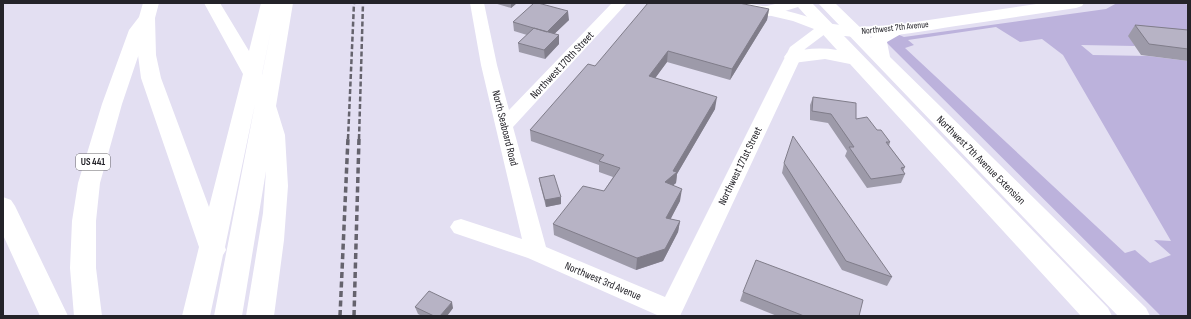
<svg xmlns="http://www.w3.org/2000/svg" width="1191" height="319" viewBox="0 0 1191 319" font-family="'Sofia Sans Condensed',sans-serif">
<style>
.green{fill:#bcb2dc;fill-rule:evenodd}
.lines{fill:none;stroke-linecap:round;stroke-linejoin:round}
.minor{fill:#fff;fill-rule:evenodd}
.tertiary{fill:#fff;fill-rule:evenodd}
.primary{fill:#fff;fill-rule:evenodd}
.motorway{fill:#fff;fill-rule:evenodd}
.rail-far1{stroke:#65636d;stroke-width:2.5;stroke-dasharray:5 2.5;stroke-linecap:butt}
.rail{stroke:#65636d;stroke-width:3.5;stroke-dasharray:6 3.5;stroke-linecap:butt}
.wall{fill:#9d9aa9}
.shaded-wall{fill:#807d8a}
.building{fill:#b7b3c5;stroke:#807d8a}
.labels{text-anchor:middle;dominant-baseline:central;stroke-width:3;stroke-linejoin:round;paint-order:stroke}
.far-street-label{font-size:9px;fill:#242329;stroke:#fff}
.shield{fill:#fff;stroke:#666569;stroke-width:1}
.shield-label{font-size:10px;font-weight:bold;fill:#242329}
.street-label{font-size:11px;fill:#242329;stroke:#fff}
</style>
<rect width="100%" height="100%" fill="#e3dff2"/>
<path class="green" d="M1117,3H1183L1188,5V42L1129,36L1135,46L1081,45L1093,55L1148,56L1188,61V316H1161L887,43V40L897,34L904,37L1106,9ZM996,27L1020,42L1042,39L1063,55L1171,241L1154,240L1171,255L1150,263L1135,250L1125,253L905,48L914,45L908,40Z"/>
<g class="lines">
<path class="minor" d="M470,3H484L497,65L509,110L612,3H627L513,127L546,247L665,297L790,47L814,29L793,21L728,6L726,3C763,3 796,12 831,25L833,28L805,49L680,316H656L657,315L528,258L454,233L450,227L454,221L461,219L522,239L481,65Z"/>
<path class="tertiary" d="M1043,3H1084L1082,6L1076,8C1036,14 996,20 956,26C911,33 865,43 820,32L817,28L820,24L826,23L855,27L895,25Z"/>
<path class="primary" d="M143,3H159L155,18L147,30L122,104L100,183L96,221V268L102,316H74L70,268L72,221L78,183L102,104L129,30L139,17Z
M779,3H812L1108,308L1112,316H1081L850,64L825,59L793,63L787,61L784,57L787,53C803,49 820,47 837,50L798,7L769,16L763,15L761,11L763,7Z
M818,3H835L871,38C877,30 891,24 901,26L904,30L901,34L887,42L890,57L1146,308L1150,316H1118Z"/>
<path class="motorway" d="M204,3H220L249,51L261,3H293L276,106L285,135L288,186L284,240L274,316H246L263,213L266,171L242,316H214L255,104L225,247L226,250L223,255L210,316H182L199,247L141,78L138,55L139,18L141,14L147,13L153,14L155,18L156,55L161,78L209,207L243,74ZM271,30L262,75V74Z
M3,197L11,200L15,206L68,316H40L3,235Z"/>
<path class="rail-far1" d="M348,139L354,3
M359,139L363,3"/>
<path class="rail" d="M340,316L348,138
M354,316L359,138"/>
</g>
<path class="wall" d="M494,3H517L511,8Z
M769,9L767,20L730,80L667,62L655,78L715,109L677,174L676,183L673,185L680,201L670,219L680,221L678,232L663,261L636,270L554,235L553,224L604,191L613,177L599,172V165L531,141L530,130L595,66Z
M569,20L554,34L559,35V44L545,59L519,52L518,43L527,35L514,31L513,22Z
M1135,25L1188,30V61L1141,55L1128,36Z
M813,97L856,119L877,130L890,142L889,146L905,167L903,172L905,174L901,183L867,188L845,156L847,151L828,123L810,120V105Z
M784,163L892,277L887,286L842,270L782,173Z
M539,178L561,197V204L546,207L540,184Z
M743,292L859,316H777L740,301Z
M415,307L453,308L447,316H422L418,314Z"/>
<path class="shaded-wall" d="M511,3H517L511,8Z
M769,9L767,20L730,80L732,69Z
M568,11L569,20L548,40L547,32Z
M559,35V44L545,59L544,50Z
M668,51L667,62L648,88L649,76Z
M717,97L715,109L677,174L676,183L664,193L665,182L673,171Z
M682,189L680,201L665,230L666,218Z
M561,197V204L546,207L545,200Z
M680,221L678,232L663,261L636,270L637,258Z
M452,302L453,308L447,316H440Z"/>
<path class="building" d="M534,3H538L568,11L547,32L513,22Z
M648,3H739L769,9L732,69L668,51L649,76L717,97L673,171L677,172L665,182L682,189L666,218L680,221L665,249L637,258L553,224L583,186L604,191L620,168L599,161L604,155L530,130L588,64L595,66Z
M1135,25L1188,30V49L1149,44Z
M534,28L559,35L544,50L518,43Z
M813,97L856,103V119L867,117L877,130H881L890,142H886L905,167L901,168L905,174L871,179L849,147H854L831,114L812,111Z
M793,136L892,277L846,261L784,163Z
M554,175L561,197L545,200L539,178Z
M756,260L863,300L859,316H804L743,292Z
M429,291L452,302L440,316H434L415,307Z"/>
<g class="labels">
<g class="far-street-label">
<text transform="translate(895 28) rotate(-6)">Northwest 7th Avenue</text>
</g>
<rect class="shield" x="76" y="154" width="34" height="16" rx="3"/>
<g class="shield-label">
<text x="93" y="162">US 441</text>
</g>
<g class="street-label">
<text transform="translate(562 65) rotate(-47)">Northwest 170th Street</text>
<text transform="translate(505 128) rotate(76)">North Seaboard Road</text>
<text transform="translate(981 160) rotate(45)">Northwest 7th Avenue Extension</text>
<text transform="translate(740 166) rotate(-64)">Northwest 171st Street</text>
<text transform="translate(603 281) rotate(23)">Northwest 3rd Avenue</text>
</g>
</g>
<rect width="1191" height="319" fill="none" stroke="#242329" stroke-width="8"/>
</svg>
